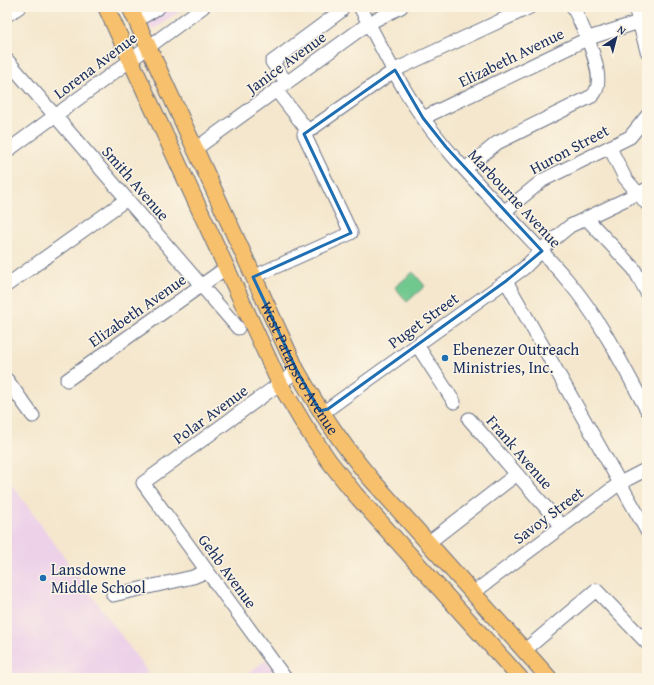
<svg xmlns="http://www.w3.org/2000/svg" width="654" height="685" viewBox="0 0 654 685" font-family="'Gentium Book Plus',serif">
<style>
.built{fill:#edd1e9}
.green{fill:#71c88e;stroke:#467c76}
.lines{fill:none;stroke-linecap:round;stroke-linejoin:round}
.minor-casing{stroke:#676f85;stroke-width:15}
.major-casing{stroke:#676f85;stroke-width:18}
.minor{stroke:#fff;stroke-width:13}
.major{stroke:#f7c06c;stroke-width:16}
.marked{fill:none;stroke:#1f6fb2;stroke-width:3;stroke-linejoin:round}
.poi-dot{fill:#1f6fb2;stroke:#fcf5e5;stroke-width:1.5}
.labels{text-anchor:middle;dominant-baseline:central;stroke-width:3;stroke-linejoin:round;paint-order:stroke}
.street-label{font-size:16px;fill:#1b2f5e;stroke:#fcf5e5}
.poi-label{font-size:16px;fill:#1b2f5e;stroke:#fcf5e5;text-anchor:start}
</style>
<rect width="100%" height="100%" fill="#fcf5e5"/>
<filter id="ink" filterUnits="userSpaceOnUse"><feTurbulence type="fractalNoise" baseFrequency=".025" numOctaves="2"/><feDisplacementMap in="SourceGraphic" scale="8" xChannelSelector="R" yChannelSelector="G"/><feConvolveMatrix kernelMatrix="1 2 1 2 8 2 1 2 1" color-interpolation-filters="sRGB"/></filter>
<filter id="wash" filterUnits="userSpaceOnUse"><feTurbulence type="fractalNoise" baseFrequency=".012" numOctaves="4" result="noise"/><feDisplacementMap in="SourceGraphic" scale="16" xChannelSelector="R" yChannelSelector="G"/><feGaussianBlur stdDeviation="0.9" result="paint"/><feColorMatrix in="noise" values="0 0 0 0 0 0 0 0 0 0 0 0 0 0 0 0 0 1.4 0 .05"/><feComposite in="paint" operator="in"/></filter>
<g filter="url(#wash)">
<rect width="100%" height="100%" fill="#f4e7cd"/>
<path class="built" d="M139,7H186L154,29L149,28Z
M7,478L152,678H7Z
M266,660L279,678H241Z"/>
<path class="green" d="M413,272L425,286L407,302L395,287Z"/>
</g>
<g filter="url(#ink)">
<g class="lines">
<defs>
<path id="minor" d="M360,7C380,44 398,83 423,118C465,177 521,225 568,281C601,320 623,366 647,410
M635,7L647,51
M7,15L19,7
M136,21L159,7
M7,60L238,328
M287,83L272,62L341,11L338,7
M276,90L308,131
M423,118L589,38L639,22
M610,148L625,178L647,204
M194,150L369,23L401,7
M7,151L203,7
M465,169L497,143L592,96C610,81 582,25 573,7
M505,211L543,180L630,137L647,116
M587,219L634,269L647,293
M253,277L351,233L304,134L395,70L530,7
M506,281L647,531
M7,285L127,199
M417,345L454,402
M7,380L33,416
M67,380L226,268
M320,411L328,409L506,281L524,268L548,244L570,226L647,189
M469,419L561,525
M428,543L517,474
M473,593L620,483L647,469
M113,595L193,577L207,571
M524,651L596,590L647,643
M285,678L143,483L297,371"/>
<g id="major">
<path d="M106,7L280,384L305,426L329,461L355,494L520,678"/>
<path id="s1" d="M130,7L297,371C319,410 342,445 371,479L549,678"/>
</g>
</defs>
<use href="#minor" class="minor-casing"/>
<use href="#major" class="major-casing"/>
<use href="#minor" class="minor"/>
<use href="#major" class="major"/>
</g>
</g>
<path class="marked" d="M395,70L423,118L446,147L542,251L506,281L328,409L320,411L297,371L253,277L351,233L304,134Z"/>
<g class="poi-dot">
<circle cx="445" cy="358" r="4"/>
<circle cx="43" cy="578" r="4"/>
</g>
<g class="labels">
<g class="street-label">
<text transform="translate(511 57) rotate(-26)">Elizabeth Avenue</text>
<text transform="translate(286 62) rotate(-36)">Janice Avenue</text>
<text transform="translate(95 65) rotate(-37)">Lorena Avenue</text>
<text transform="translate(569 149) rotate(-28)">Huron Street</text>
<text transform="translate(136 183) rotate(49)">Smith Avenue</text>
<text transform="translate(515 198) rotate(47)">Marbourne Avenue</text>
<text transform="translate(137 310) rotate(-35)">Elizabeth Avenue</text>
<text transform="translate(423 320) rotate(-36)">Puget Street</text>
<text stroke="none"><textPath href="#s1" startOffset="399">West Patapsco Avenue</textPath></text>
<text transform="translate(210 414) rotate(-36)">Polar Avenue</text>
<text transform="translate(520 452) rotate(49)">Frank Avenue</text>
<text transform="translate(548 515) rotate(-37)">Savoy Street</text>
<text transform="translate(228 571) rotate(54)">Gehb Avenue</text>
</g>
<g class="poi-label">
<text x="453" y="349">Ebenezer Outreach<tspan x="453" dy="18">Ministries, Inc.</tspan></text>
<text x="51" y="569">Lansdowne<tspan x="51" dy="18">Middle School</tspan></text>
</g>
</g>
<rect width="654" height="685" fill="none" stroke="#fcf5e5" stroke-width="24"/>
<g transform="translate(616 38) rotate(36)" stroke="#fcf5e5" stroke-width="3" paint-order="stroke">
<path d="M0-3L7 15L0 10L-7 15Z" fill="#1b2f5e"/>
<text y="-6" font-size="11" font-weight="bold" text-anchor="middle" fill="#1b2f5e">N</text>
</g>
</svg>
